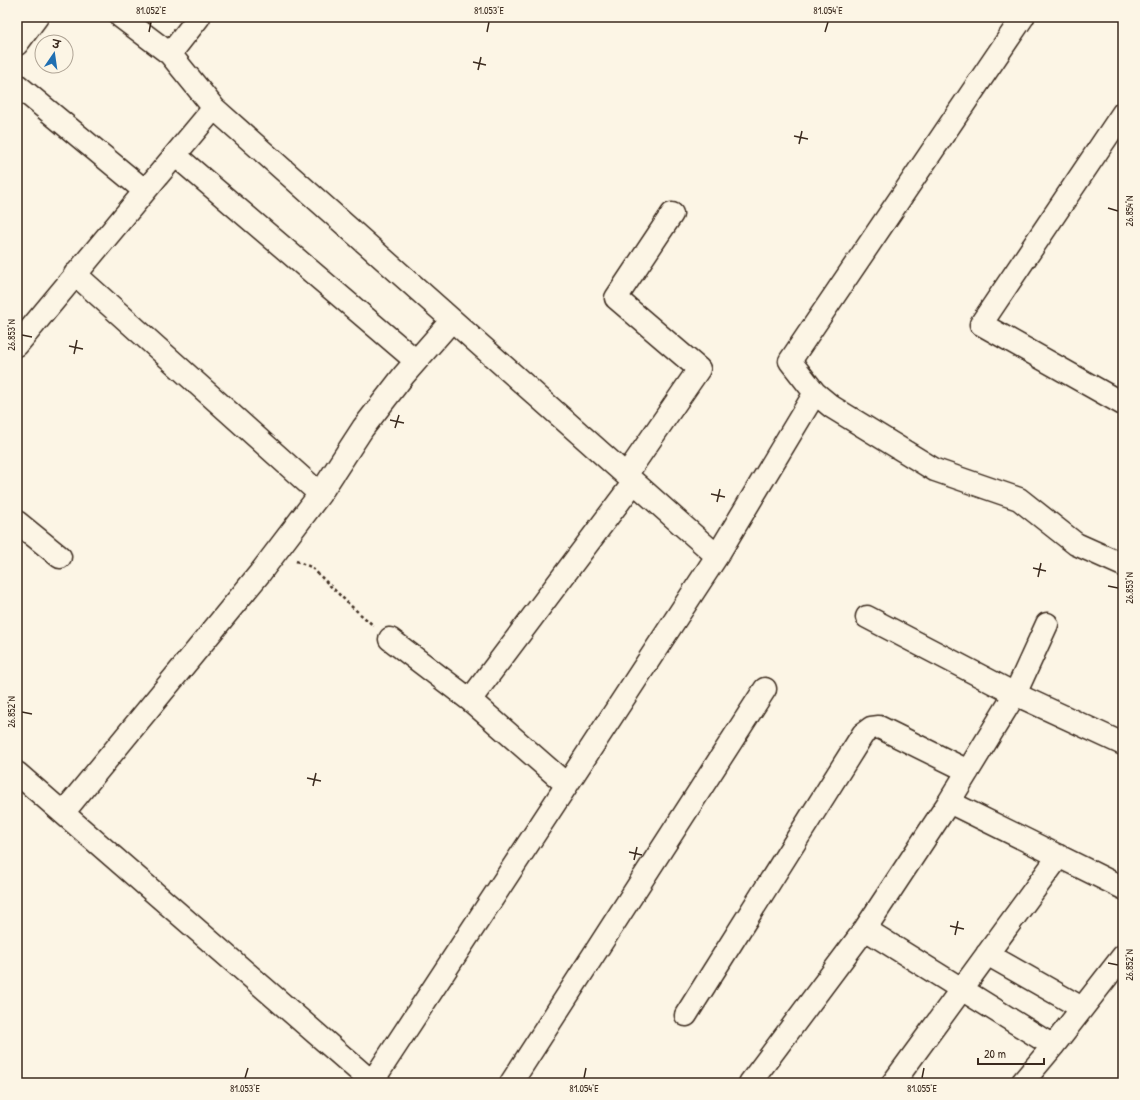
<svg xmlns="http://www.w3.org/2000/svg" width="1140" height="1100" viewBox="0 0 1140 1100" font-family="'Patrick Hand','Playpen Sans Deva',sans-serif">
<style>
.lines{fill:none;stroke-linecap:round;stroke-linejoin:round}
.minor-casing{stroke:#3b2a1e;stroke-width:25}
.path{stroke:#3b2a1e;stroke-width:2.5;stroke-dasharray:3 3;stroke-linecap:butt}
.minor{stroke:#fcf5e5;stroke-width:22}
.ticks{fill:none;stroke:#3b2a1e;stroke-width:1.5}
.neatline{fill:none;stroke:#3b2a1e;stroke-width:1.5}
.ticks-label{font-size:10px;text-anchor:middle;fill:#3b2a1e}
</style>
<rect width="100%" height="100%" fill="#fcf5e5"/>
<filter id="ink" filterUnits="userSpaceOnUse"><feTurbulence type="fractalNoise" baseFrequency=".025" numOctaves="2"/><feDisplacementMap in="SourceGraphic" scale="8" xChannelSelector="R" yChannelSelector="G"/><feConvolveMatrix kernelMatrix="1 2 1 2 8 2 1 2 1" color-interpolation-filters="sRGB"/></filter>
<g filter="url(#ink)">
<g class="lines">
<defs>
<path id="minor" d="M121,17L170,54
M199,17L170,54L214,108
M17,44L37,17
M17,85L145,191
M1123,113L981,324L1123,404
M175,155L416,361
M75,274L320,494
M17,345L214,108L717,556L372,1082
M815,393L832,407L935,470L1019,499L1076,544L1123,565
M626,475L699,369L616,298L672,214
M17,522L60,557
M717,556L815,393L790,361L1023,17
M867,617L1015,694L1123,744
M390,639L470,700
M17,773L373,1083
M567,785L470,700L634,482
M949,802L1123,888
M63,813L260,573L320,494L363,428L404,375L452,320
M865,929L1053,1046
M987,954L1082,1008
M686,1015L863,734L871,728L879,727L968,771
M511,1083L765,689
M750,1083L865,929L949,802L1015,694L1047,624
M893,1083L1059,856
M1022,1083L1053,1046L1123,956"/>
</defs>
<use href="#minor" class="minor-casing"/>
<path class="path" d="M296,561L311,567L351,606L374,626"/>
<use href="#minor" class="minor"/>
</g>
</g>
<path class="ticks" d="M149,32L151,22M487,32L489,22M825,32L828,22M473,62L486,65M478,70L481,57M794,136L808,139M799,144L802,131M1108,208L1118,211M22,335L32,337M69,346L83,349M74,354L77,340M390,420L404,423M395,428L399,415M711,494L725,497M717,502L720,489M1033,568L1046,571M1038,577L1041,563M1108,586L1118,588M22,712L32,714M307,778L321,781M313,786L316,773M629,852L642,855M634,860L637,847M950,926L964,929M955,935L958,921M1108,963L1118,965M245,1078L248,1068M584,1078L586,1068M922,1078L924,1068"/>
<rect width="1140" height="1100" fill="none" stroke="#fcf5e5" stroke-width="44"/>
<g transform="translate(54 54) rotate(13)"><circle r="19" fill="#fcf5e5" stroke="#afa495"/>
<path d="M0-3L7 15L0 10L-7 15Z" fill="#1f6fb2"/>
<text y="-6" font-size="11" font-weight="bold" text-anchor="middle" fill="#3b2a1e">उ</text>
</g>
<path d="M978 1058v6h66v-6" fill="none" stroke="#3b2a1e" stroke-width="2"/>
<text x="984" y="1058" font-size="12" fill="#3b2a1e" stroke="#fcf5e5" stroke-width="3" paint-order="stroke">20 m</text>
<rect x="22" y="22" width="1096" height="1056" class="neatline"/>
<g class="ticks-label">
<text x="151" y="14">81.052°E</text>
<text x="489" y="14">81.053°E</text>
<text x="828" y="14">81.054°E</text>
<text transform="translate(1129 211) rotate(-90)" y="4">26.854°N</text>
<text transform="translate(11 335) rotate(-90)" y="4">26.853°N</text>
<text transform="translate(1129 588) rotate(-90)" y="4">26.853°N</text>
<text transform="translate(11 712) rotate(-90)" y="4">26.852°N</text>
<text transform="translate(1129 965) rotate(-90)" y="4">26.852°N</text>
<text x="245" y="1092">81.053°E</text>
<text x="584" y="1092">81.054°E</text>
<text x="922" y="1092">81.055°E</text>
</g>
</svg>
